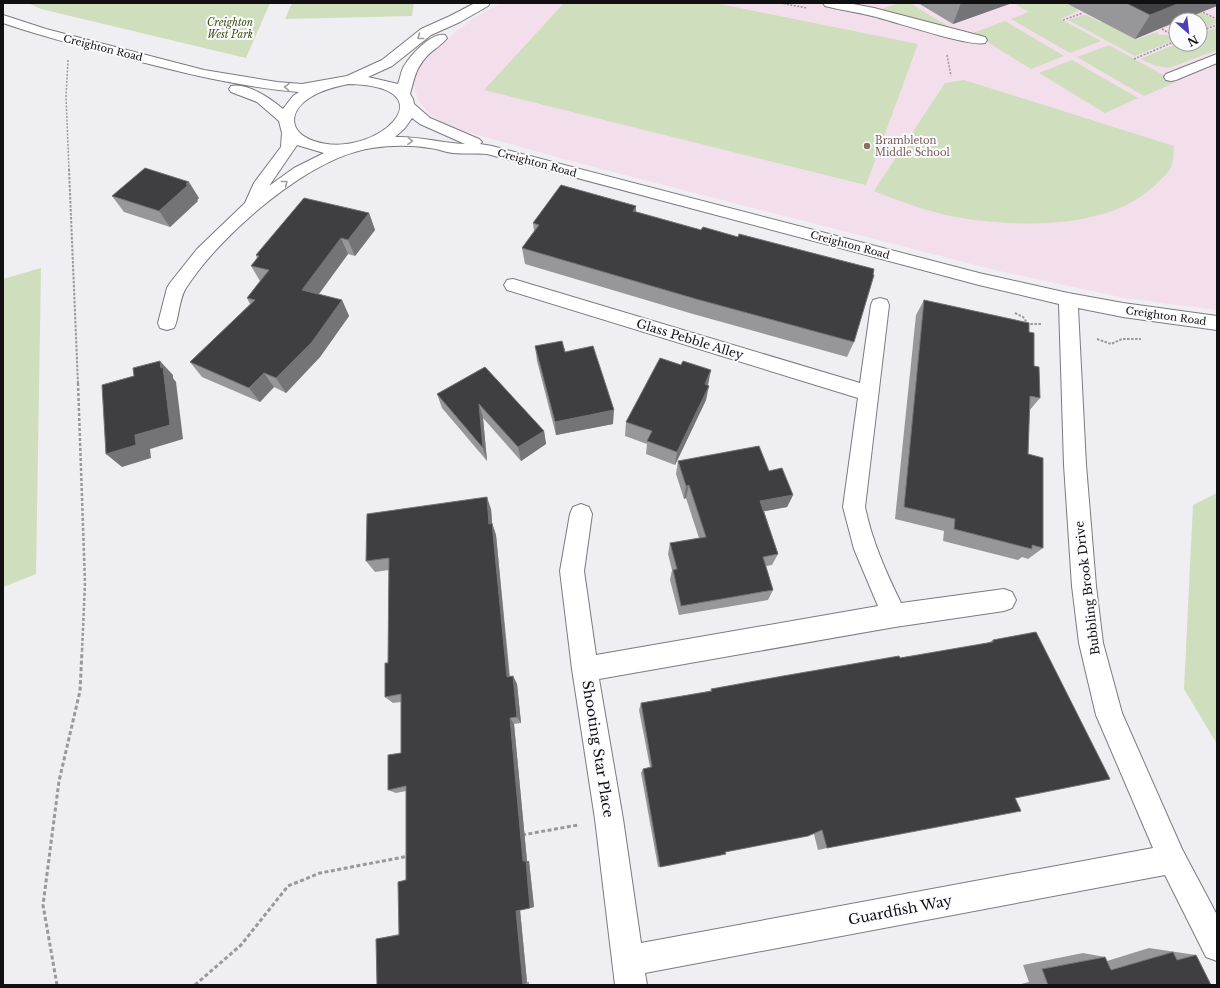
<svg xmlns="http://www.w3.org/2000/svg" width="1220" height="988" viewBox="0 0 1220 988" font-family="'Libre Baskerville',serif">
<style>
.education{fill:#f3deec;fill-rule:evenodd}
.green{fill:#cfdebc}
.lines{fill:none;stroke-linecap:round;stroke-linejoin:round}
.minor-casing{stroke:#7c7a7f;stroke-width:2}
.path-far3{stroke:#99989c;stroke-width:1.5;stroke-dasharray:2 1.5;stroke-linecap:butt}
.path-far2{stroke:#99989c;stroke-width:2;stroke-dasharray:2.5 1.5;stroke-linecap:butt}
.path-far1{stroke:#99989c;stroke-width:2.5;stroke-dasharray:3 2;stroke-linecap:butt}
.path{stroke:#99989c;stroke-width:3;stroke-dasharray:4 2.5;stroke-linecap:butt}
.minor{fill:#fff;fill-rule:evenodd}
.wall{fill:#97969a}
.shaded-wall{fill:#747377}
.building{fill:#3f3e42;stroke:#747377}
.oneway{stroke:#9f9fa0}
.education-dot{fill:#8d6e63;stroke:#fcfbff;stroke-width:1.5}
.labels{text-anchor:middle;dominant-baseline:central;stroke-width:4;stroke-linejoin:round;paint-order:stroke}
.far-park-label{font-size:10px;font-style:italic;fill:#3b5111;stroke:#fcfbff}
.far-street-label{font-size:10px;fill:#100f11;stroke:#fcfbff}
.far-education-label{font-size:10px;fill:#785e54;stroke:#fcfbff;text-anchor:start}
.street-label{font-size:12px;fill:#100f11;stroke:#fcfbff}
.near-street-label{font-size:14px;fill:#100f11;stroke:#fcfbff}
</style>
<rect width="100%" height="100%" fill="#efeef3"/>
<path class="education" d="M501,3H1217V310L1125,298L995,270L567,160L468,132L443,123L428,113L418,100L414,86L416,75L423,62L453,34L474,18ZM1176,20H1200V44H1176Z"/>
<path class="green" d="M28,3H270L246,58L41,9Z
M292,3H414L412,16L285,19Z
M564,3H715L918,44L866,185L484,90Z
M899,3H910L954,30L882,9Z
M1013,3H1069L1081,9L1061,19L1101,41L1070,53L1011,19L1029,12Z
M1154,3H1181L1216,20L1217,23L1200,30V20H1186Z
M1083,15H1086L1100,22L1104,21L1137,39L1157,32L1159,35H1170L1174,37L1175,40L1135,56L1068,20Z
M1005,21L1064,56L1031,69L973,33Z
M1217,27V50L1169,68L1156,66L1140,59L1176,44H1200V34Z
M1109,45L1176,82L1144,96L1077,57Z
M1072,60L1138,98L1105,113L1039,73Z
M964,80L1174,146C1173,152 1174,161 1171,167C1169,172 1163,177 1159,181C1115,229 1027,227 967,219C934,214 904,203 874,191L945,83Z
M41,268L36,574L3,587V279Z
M1217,493V744L1184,689L1193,505Z"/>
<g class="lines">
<defs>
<path id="minor" d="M475,3H490L488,6L460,22L431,35L392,66L368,77L398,84C400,79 401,71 404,66C411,55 431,32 445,35L447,38C442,45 434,49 428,55C415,69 415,77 410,94L413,99L414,104L430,118L479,139L482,142L480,144L492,146L979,273L1068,293L1123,303L1217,316V330L1123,317L1078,308L1086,465L1096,586L1103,643L1122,713L1182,849L1217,915V961L1206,957L1165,875L645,973L647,985H615L595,819L572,669L560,571L570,514L573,507L581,504L589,507L592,514L584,571L596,655L878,606L854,549L843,507L858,398L507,290L504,285L507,280L513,279L860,383L871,305L873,300L880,298L887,300L889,305L865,507C872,541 886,572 901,603L1004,589L1012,592L1016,600L1012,608L1004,611L895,627L599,679L623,819L641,943L1153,848L1096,715L1079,643L1072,586L1064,465L1059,304L979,285L487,154C476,153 464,154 453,153C445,152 438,149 430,148C412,145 391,145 372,148C309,157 220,235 186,288C180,297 179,313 176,323L174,328L167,330L160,328L158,323L167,288L170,283L197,249L245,203L254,183L281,147L282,133L279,121L257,102L231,92L229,89L231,86C247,82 271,99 283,109L293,96L299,92C240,87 183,73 126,58C85,47 43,37 3,23V15L46,29L204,70L277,82L302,84L347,76L382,60L421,29L450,16ZM348,84C454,86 375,162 314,141C288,132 288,111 311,97C322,90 335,87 348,84ZM412,118L420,124L465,144C441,143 419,136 395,137L405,128ZM297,145L324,153L294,168L269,186Z
M823,3H848L874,8L985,37L987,40L985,43C968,47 894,21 872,16C857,12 840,10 825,6Z
M1217,54V63L1176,80L1171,81L1166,80L1164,77L1166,74Z"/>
</defs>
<use href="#minor" class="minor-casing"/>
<path class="path-far3" d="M780,3L807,8
M1200,11L1217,19
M1063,20L1083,13
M1162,29L1176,37
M1200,31L1217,25
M947,55L951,76
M1134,59L1176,41
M68,60L66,97L69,170"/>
<path class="path-far2" d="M69,169L78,384
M1015,313L1023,317L1028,324H1042
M1097,339L1111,344L1122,339H1141"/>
<path class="path-far1" d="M78,383L85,583L82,652"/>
<path class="path" d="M522,835L578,825
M57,985L43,905L59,781L80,691L82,651
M195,985L241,945L288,886L320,873L409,856"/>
<use href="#minor" class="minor"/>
</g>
<path class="wall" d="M918,3H1012L953,24Z
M1066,3H1217L1135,39Z
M112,196L199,198L197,200L198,201L170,227L124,212Z
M636,206V212L854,342L847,357L693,314L525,264L522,248L534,231L533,223Z
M369,213L375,230L355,256L348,254L319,294L342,300L349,316L320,357L286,393L274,387L260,402L202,377L190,362L250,304L247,298L260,281L251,266L257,258L256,255Z
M924,300L1034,366L1040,398L1029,411L1028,454L1043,548L1028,559L1022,557L1018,560L943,541L944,531L895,519L916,315Z
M535,346L565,352L613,424L556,435L537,361Z
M485,367L544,431L546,444L521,461L483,418L487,461L442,408L437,394Z
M708,385L706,400L675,465L646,454L647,444L625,436L626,422Z
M678,461L769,471L793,495L787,507L764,511L778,554L772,565L766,566L773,590L768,600L679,615L670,580L672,570L668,554L670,543L699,538L686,498L684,499L676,474Z
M491,509L492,523L496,535L510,677L513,676L517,684L521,723L514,724L527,861H529L534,907L520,910L527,982H529V985H377L376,939L399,934L406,880V791L396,793L388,790L401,753V702L393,703L385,697L388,663L389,570L375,572L366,561Z
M1036,632L1015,798L827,848L818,850L814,834L725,852L721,855L658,867L641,773L643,769L650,767L639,710L641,703L710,691L711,689L900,658L988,643L993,640Z
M1149,948L1196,955L1211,985H1017L1029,982L1023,965L1083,953L1105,957L1107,961Z"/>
<path class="shaded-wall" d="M961,3H1012L953,24Z
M1180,3H1217V6L1182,20H1176V22L1135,39L1150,15Z
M189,182L199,198L197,200L198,201L170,227L159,211Z
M636,206V222L633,211Z
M369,213L375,230L355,256L348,240Z
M341,238L348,254L310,306L302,290Z
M342,300L349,316L320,357L286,393L276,378Z
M160,361L173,375V378L176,382L183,439L150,449L151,458L122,467L106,454L135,435Z
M711,370L708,385L702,398L705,384Z
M264,373L274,387L260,402L249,388Z
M709,386L706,400L675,465L677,452Z
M479,404L483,418L487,461L483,448Z
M614,410L613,424L556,435L555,422Z
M544,431L546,444L521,461L518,447Z
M689,485L686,498L684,499L686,486Z
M793,495L787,507L755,513L760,501Z
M487,497L491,509L493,535L489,524Z
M492,523L496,535L510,685L507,677Z
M513,676L517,684L521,723L517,717Z
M510,718L514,724L527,861H529L534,907L530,908L523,861Z
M520,910L527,982L524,985H523L516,911Z"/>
<path class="building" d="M1126,3H1180L1150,15Z
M145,168L189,182L186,184L188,185L159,211L112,196Z
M561,185L636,206L633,211L701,230L703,227L738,237L739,234L874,269L873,275H874L854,342L696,299L522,248L539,225L533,223Z
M304,198L369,213L348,240L341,238L302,290L342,300L312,342L276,378L264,373L249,388L190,362L255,300L247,298L269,270L251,266L259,256L256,255Z
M924,300L1029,323V332L1034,333V366L1039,367L1040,398L1030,396L1028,454L1043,458V548L1032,545V549L954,529L955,519L904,507Z
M562,341L565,352L593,346L614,410L555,422L535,346Z
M660,358L681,365L683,361L711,370L705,384L709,386L677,452L647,441L652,431L626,422Z
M160,361L161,368L163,367L170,425L135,435L136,445L106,454L102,385L134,376L133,368Z
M485,367L544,431L518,447L479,404L483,448L437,394Z
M759,446L769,471L782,468L793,495L760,501L778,554L763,557L773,590L681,606L673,570L677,569L670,543L706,537L689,485L686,486L678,461Z
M487,497L489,524L492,523L507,677L513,676L517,717L510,718L523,861H526L530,908L516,911L523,985H377L376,939L399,935L398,882L406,880V786L388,790V755L401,753V694L385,697V663H388L389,558L366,561L367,514Z
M1036,632L1110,779L1015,798L1021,811L827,848L822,830L808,836L725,852L726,854L660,867L643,769L652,767L641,703L712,691L711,689L783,676L899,656L900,658L993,642V640Z
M1173,952L1177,960L1196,955L1211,985H1048L1042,969L1105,957L1111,970Z"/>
<defs><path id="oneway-chevron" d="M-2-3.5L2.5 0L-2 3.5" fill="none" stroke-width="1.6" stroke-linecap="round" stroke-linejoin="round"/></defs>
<g class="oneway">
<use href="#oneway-chevron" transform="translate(420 37) rotate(142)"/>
<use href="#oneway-chevron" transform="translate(287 87) rotate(-177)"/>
<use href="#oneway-chevron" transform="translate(410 141) rotate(3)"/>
<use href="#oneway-chevron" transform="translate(285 183) rotate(-38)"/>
</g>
<circle class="education-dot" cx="867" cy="146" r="4"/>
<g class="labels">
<g class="far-park-label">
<text x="230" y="22">Creighton<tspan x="230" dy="12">West Park</tspan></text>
</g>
<g class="far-street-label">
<text transform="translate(103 48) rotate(14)">Creighton Road</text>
<text transform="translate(537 163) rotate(15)">Creighton Road</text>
<text transform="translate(850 245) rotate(15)">Creighton Road</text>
<text transform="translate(1166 316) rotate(8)">Creighton Road</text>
</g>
<g class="far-education-label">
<text x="875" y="140">Brambleton<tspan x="875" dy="12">Middle School</tspan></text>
</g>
<g class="street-label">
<text transform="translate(690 339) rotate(17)">Glass Pebble Alley</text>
<text transform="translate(1087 588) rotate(-97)">Bubbling Brook Drive</text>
</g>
<g class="near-street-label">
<text transform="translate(598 749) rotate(81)">Shooting Star Place</text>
<text transform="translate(900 910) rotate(-11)">Guardfish Way</text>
</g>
</g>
<rect width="1220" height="988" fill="none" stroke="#100f11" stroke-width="8"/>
<g transform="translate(1188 32) rotate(152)"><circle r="19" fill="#fcfbff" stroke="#9e9da0"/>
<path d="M0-3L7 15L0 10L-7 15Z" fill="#513eb6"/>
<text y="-6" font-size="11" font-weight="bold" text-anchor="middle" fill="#100f11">N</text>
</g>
</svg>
